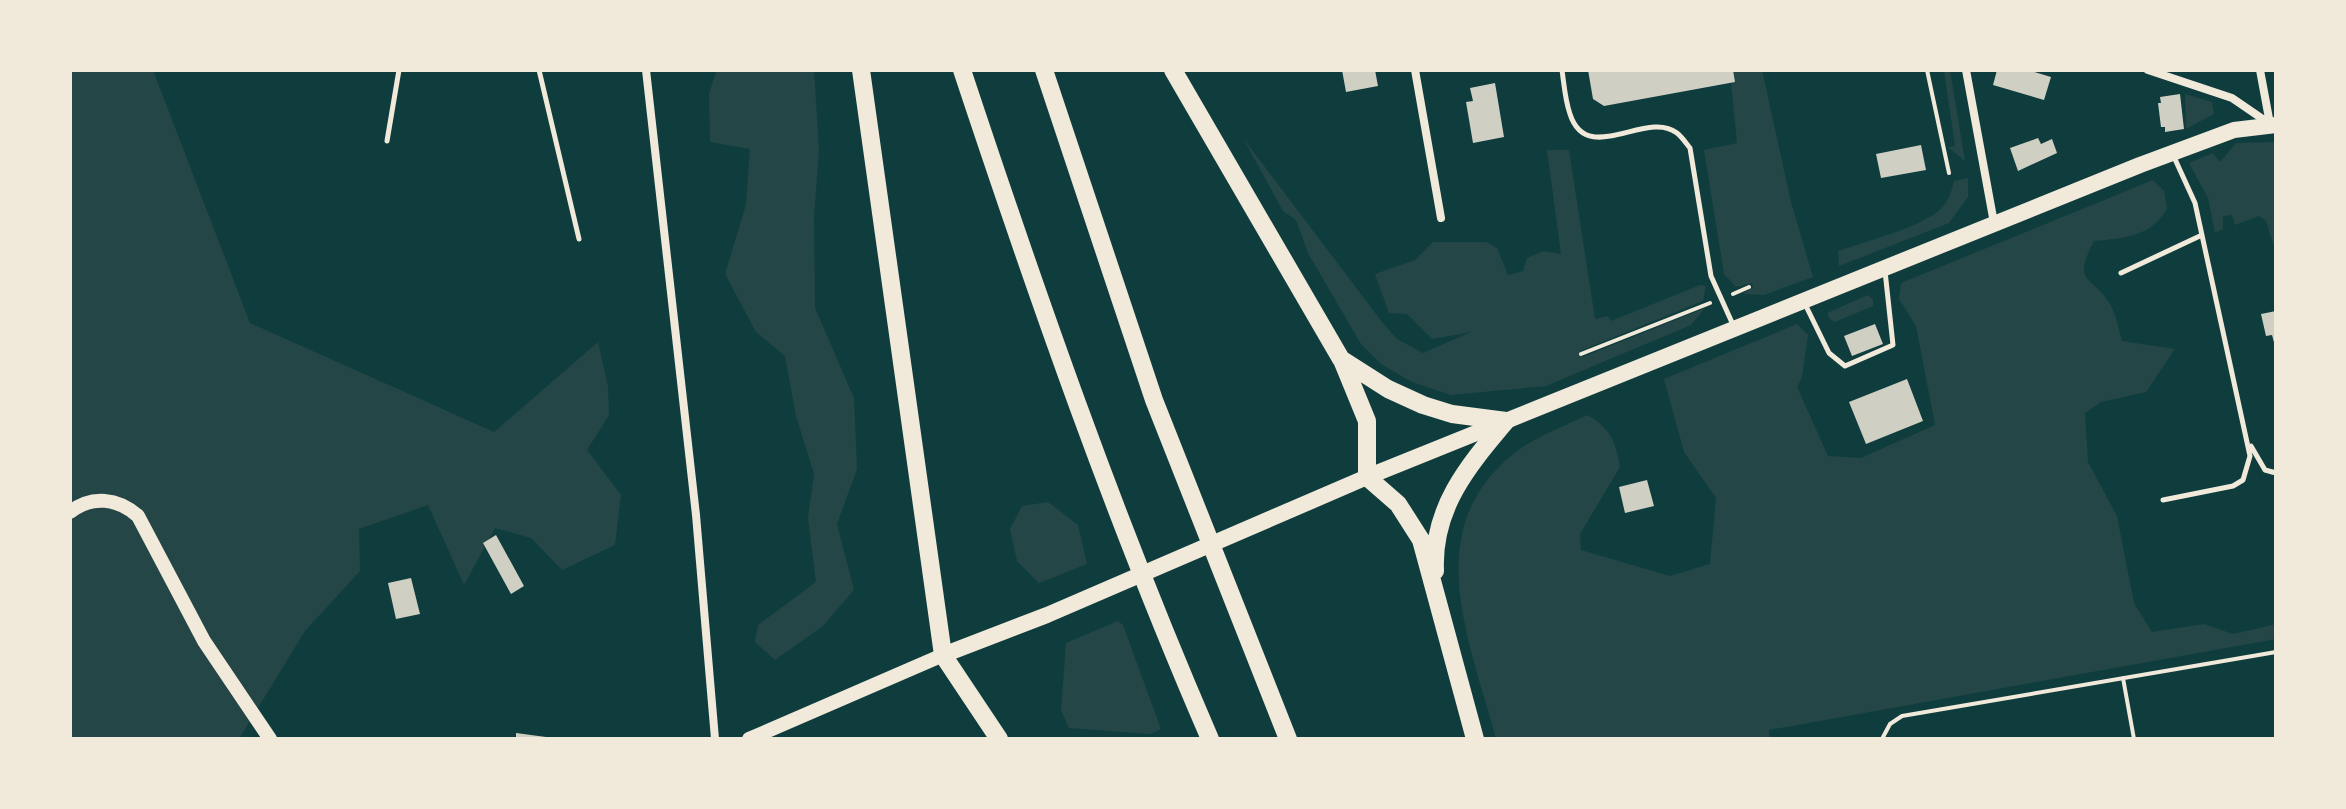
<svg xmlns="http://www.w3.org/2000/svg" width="2346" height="809" viewBox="0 0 2346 809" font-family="'Alegreya Sans',sans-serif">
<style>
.green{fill:#244646}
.building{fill:#cfcfc3}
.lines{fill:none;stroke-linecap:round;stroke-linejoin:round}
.path{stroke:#f1e9da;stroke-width:4}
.service{stroke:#f1e9da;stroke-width:5}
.minor{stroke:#f1e9da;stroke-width:8}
.secondary{stroke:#f1e9da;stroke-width:14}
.primary{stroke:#f1e9da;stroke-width:16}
.motorway{stroke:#f1e9da;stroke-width:18}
</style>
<rect width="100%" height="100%" fill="#0f3d3e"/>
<path class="green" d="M70,70H153L250,323L494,432L598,342L608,386L609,415L587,450L621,495L615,545L562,570L531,538L495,528L464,585L428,505L359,529L360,571L305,631L239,739H70Z
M717,70H814L819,149L814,218L815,308L854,398L857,469L837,524L854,590L823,626L775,660L755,642L758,625L816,582L808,518L814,474L796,416L785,356L756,332L725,274L746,205L750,149L710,142L709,93Z
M1733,70H1762L1791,202L1813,277L1764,295L1743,294L1753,287L1752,283L1736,287L1724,274L1704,150L1737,143L1731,83L1735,82Z
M1944,70H1950L1965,161L1948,147L1955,146Z
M2185,94L2212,102L2214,114L2186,129Z
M1243,138L1382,322L1397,339L1423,353L1471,332L1432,339L1407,314L1389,313L1375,274L1415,260L1433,242H1486L1497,248L1508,275L1523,271L1527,258L1544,251L1561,254L1547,150H1569L1595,319L1608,316L1611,321L1700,285L1706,286L1703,301L1580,351L1583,357L1705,308L1691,325L1546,386L1451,395L1412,382L1381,364L1361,344L1308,253L1296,220L1283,211Z
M2274,142L2276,147V253L2266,221L2259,216L2235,225L2232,215L2223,216V229L2215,233L2208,198L2189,163L2213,153L2220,162L2236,143Z
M1968,178V197L1949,223L1839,266L1838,251C1863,242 1929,226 1944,205C1949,199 1952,189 1954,181Z
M2153,180L2164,191L2167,209C2150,237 2125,238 2094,241C2071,285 2092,274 2110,304C2116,314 2119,330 2122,341L2175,349L2146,392L2101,402L2085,413L2088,462L2117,516L2134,603L2152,632L2204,624L2233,634L2276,624V639L1769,730L1770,739H1496C1470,640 1417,528 1517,451C1537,436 1565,426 1587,415C1610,427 1616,442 1620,467L1580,534L1581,550L1670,576L1710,564L1716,498L1684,452L1664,379L1797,324L1808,335L1802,377L1797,387L1828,456L1861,458L1935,425L1916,326L1899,299L1901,283Z
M1868,295L1873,300V306L1835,322L1830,319L1827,313Z
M1048,502L1078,525L1087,564L1039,583L1017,561L1010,529L1022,506Z
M1118,621L1123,625L1161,729L1151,734L1069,728L1061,710L1066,643Z"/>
<path class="building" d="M1342,70H1375L1378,86L1346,92Z
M1588,70H1733L1735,82L1604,106L1593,99Z
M1997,70H2028L2051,77L2044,100L1993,85Z
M1495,83L1504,137L1473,143L1466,102L1473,101L1470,88Z
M2180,94L2184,129L2165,132V127H2161L2158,103H2161L2160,97Z
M2038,138L2041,144L2052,139L2057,153L2018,171L2010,148Z
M1921,145L1926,170L1881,178L1876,154Z
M2276,311V346H2275L2272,335L2266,336L2261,314Z
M1875,324L1883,344L1852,356L1844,336Z
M1907,379L1923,421L1866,444L1849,402Z
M1647,480L1654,506L1625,513L1619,487Z
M496,535L524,586L511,594L483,543Z
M411,578L420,614L396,619L388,583Z
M516,733L546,737V739H516Z"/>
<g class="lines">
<path class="path" d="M1927,70L1949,173
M1733,294L1749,287
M1581,354L1710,303
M2123,678L2134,739
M1882,739L1890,724L1902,716L2276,652"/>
<path class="service" d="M539,70L579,239
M1562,70C1564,84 1565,100 1570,114C1587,167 1647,109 1677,133C1682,137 1686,143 1690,148L1711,276L1734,327
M387,141L399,70
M2121,273L2202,235
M1804,302L1829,353L1845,366L1893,345L1885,271
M2251,446L2265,470L2276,473
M2163,500L2233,486L2243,480L2250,456L2195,203L2174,157"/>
<path class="minor" d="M646,70L696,515L715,739
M1415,70L1441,218
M1966,70L1994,223
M2148,70L2232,98L2270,124
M2260,70L2270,124"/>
<path class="secondary" d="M70,512C92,495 118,498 138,516L204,641L270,739
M749,739L943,655"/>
<path class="primary" d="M943,655L1047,615L1367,477L2140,165L2234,130L2276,125"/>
<path class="motorway" d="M861,70L943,655L999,739
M962,70C1037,296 1115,520 1210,739
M1044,70L1154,400L1288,739
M1173,70L1341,359L1388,389L1423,405L1452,414L1506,421
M1342,360L1367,421V477L1398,504L1421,540L1475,739
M1435,571C1432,508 1468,466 1506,421"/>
</g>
<rect width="2346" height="809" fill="none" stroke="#f1e9da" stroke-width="144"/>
</svg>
